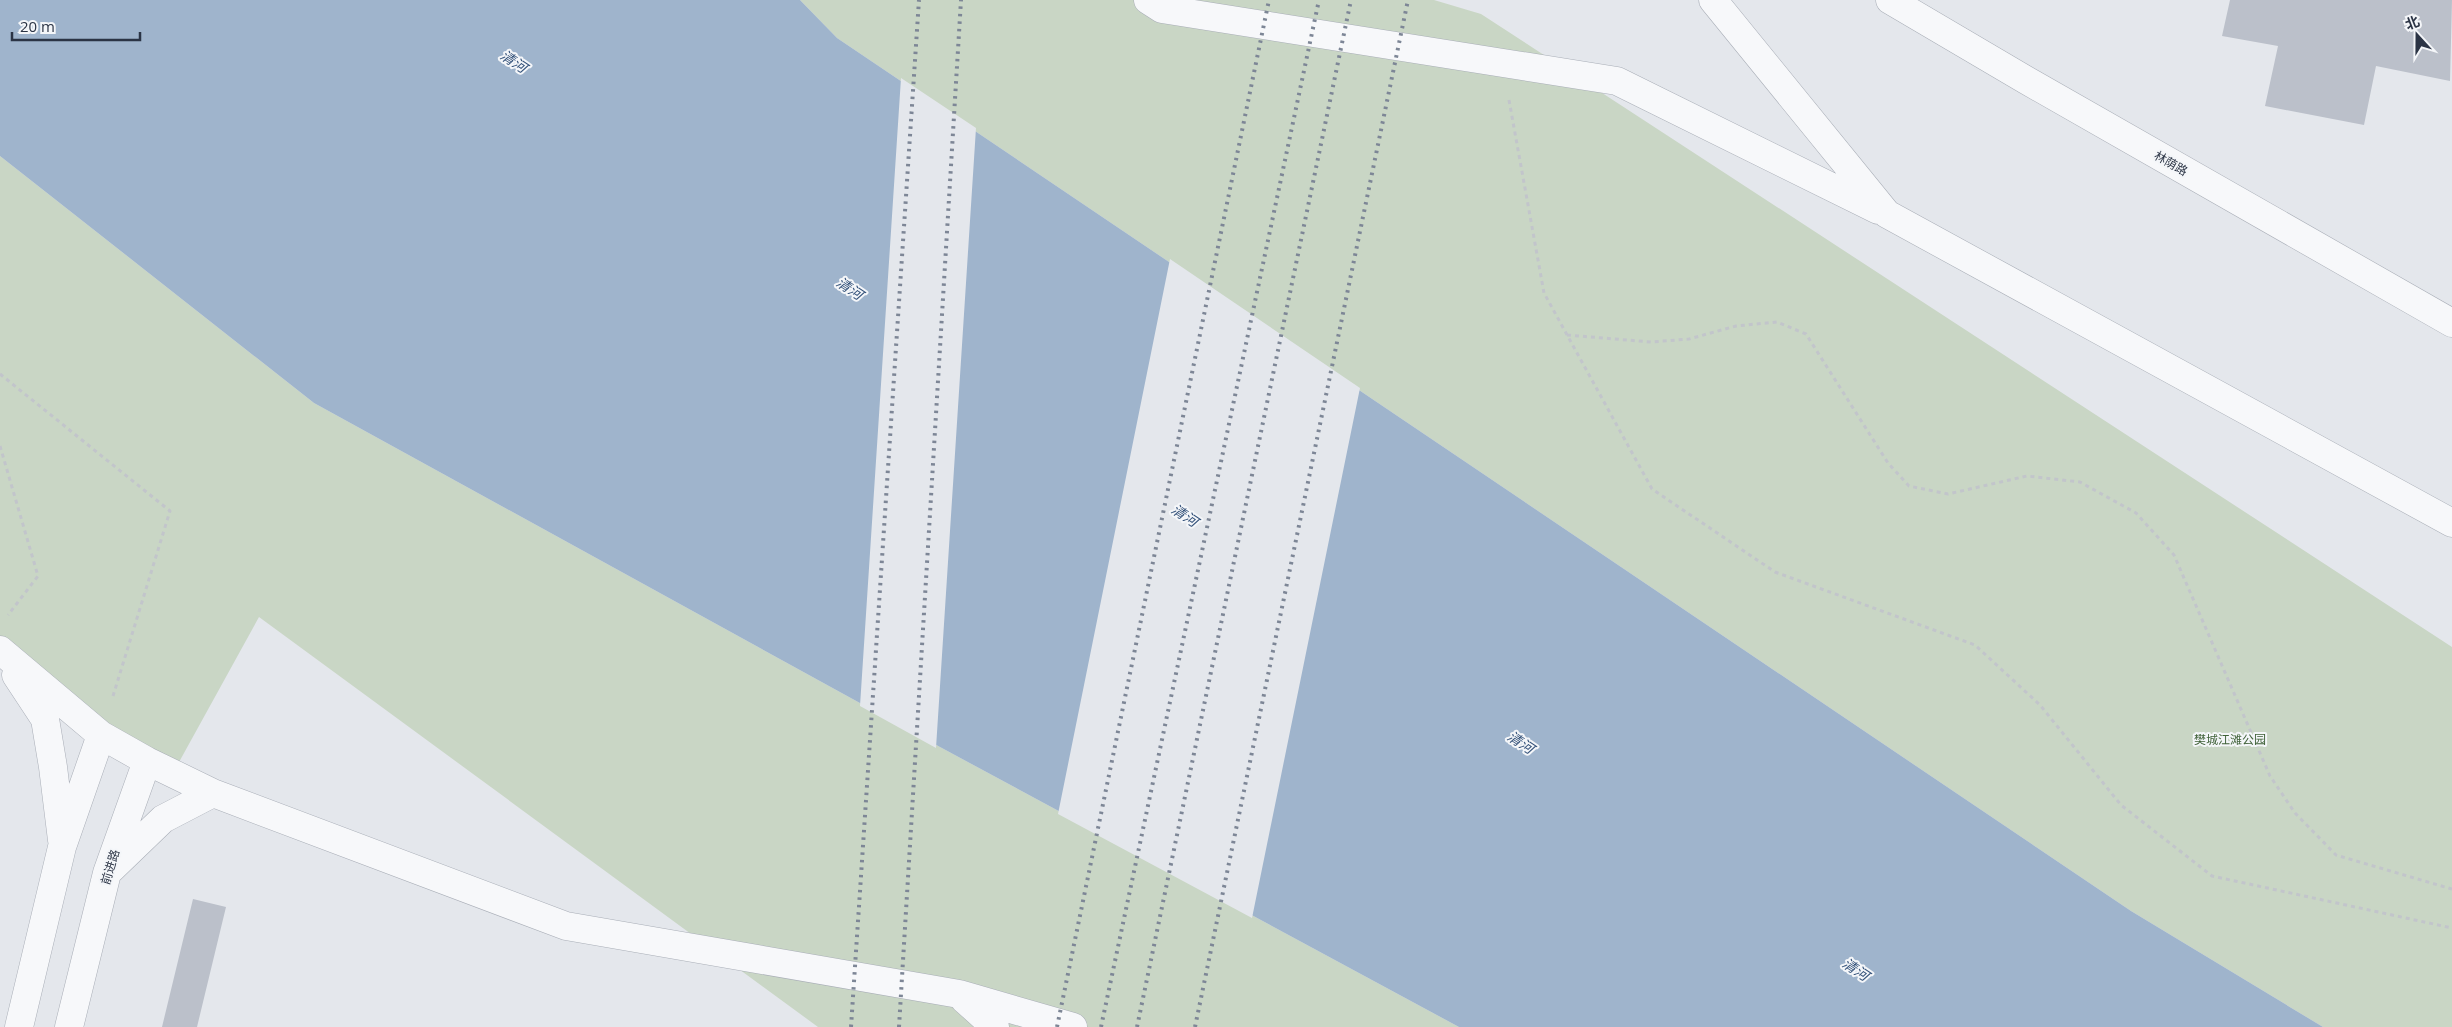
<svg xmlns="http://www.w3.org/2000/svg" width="2452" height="1027" viewBox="0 0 2452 1027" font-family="'Open Sans','Noto Sans SC',sans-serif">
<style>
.green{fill:#c9d6c5}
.water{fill:#9fb4cc}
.pier{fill:#e4e7ec}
.building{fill:#bbc0ca}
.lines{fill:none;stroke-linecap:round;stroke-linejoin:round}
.minor-casing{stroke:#a9aeb7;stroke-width:29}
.tertiary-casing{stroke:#a9aeb7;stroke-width:29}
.path{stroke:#c2c5cb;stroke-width:3;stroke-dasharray:4 4;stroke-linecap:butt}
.minor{stroke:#f7f8fa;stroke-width:28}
.tertiary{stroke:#f7f8fa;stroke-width:28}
.rail{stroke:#7d8696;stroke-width:4;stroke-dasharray:2.5 5;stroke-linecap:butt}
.labels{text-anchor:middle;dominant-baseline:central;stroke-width:4;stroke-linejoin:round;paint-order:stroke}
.street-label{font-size:12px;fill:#2b3445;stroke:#f4f6f9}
.park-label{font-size:12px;fill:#3f6138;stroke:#f4f6f9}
.water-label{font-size:14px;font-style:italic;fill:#34527a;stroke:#f4f6f9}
</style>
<rect width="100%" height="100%" fill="#e4e7ec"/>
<path class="green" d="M800,0H1434L1481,14L2452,647V1027H2323L2131,911L837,38Z
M0,156L314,403L940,747L1459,1027H818L259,617L173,773L0,650Z"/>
<path class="water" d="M0,0H800L837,38L2131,911L2323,1027H1459L940,747L314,403L0,156Z"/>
<path class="pier" d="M901,78L976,128L936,748L860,706Z
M1170,259L1360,388L1252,918L1058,814Z"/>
<path class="building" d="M2230,0H2452L2450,81L2376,66L2364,125L2265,106L2278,46L2222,36Z
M193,899L226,907L197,1027H162Z"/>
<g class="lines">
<defs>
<path id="minor" d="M1148,0L1162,9L1617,81L1878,210
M1713,0L1887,214L2452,523"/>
<path id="tertiary" d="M1890,0L2026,80L2452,323
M0,650L101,735L147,761L213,793L566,926L959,994L1073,1027
M16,675L45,719L53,767L62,840
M110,870L163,819L213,793
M964,999L995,1027
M19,1027L62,847L101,735
M69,1027L107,873L147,761"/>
</defs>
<use href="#minor" class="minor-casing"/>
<use href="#tertiary" class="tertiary-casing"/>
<path class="path" d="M1509,100L1544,293L1652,489L1775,572L1975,645L2040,705L2121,805L2212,876L2452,928
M1567,335L1651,342L1689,339L1736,326L1777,322L1806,334L1888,463L1909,486L1948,494L2027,476L2080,482L2136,513L2174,555L2270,776L2295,813L2336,855L2452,889
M0,374L170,511L113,696
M0,446L38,576L8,615"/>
<use href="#minor" class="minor"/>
<use href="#tertiary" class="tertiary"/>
<path class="rail" d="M851,1027L919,0
M899,1027L961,0
M1057,1027L1269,0
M1101,1027L1319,0
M1137,1027L1351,0
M1195,1027L1408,0"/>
</g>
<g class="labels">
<g class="street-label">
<text transform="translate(2171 163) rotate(30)">林荫路</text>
<text transform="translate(110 867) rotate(-73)">前进路</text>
</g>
<g class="park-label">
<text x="2230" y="739">樊城江滩公园</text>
</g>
<g class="water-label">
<text transform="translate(514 61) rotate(34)">清河</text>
<text transform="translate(850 288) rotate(34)">清河</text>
<text transform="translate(1185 515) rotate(34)">清河</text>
<text transform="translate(1521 742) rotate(34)">清河</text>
<text transform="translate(1856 969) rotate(34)">清河</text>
</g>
</g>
<g transform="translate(2417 35) rotate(339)" stroke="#f4f6f9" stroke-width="4" paint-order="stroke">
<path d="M0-4L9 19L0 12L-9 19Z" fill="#2b3445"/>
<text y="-8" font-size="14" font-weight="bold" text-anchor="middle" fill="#2b3445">北</text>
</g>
<path d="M12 32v8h128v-8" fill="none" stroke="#2b3445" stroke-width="2.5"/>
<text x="20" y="32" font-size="15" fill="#2b3445" stroke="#f4f6f9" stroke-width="4" paint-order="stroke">20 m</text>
</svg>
